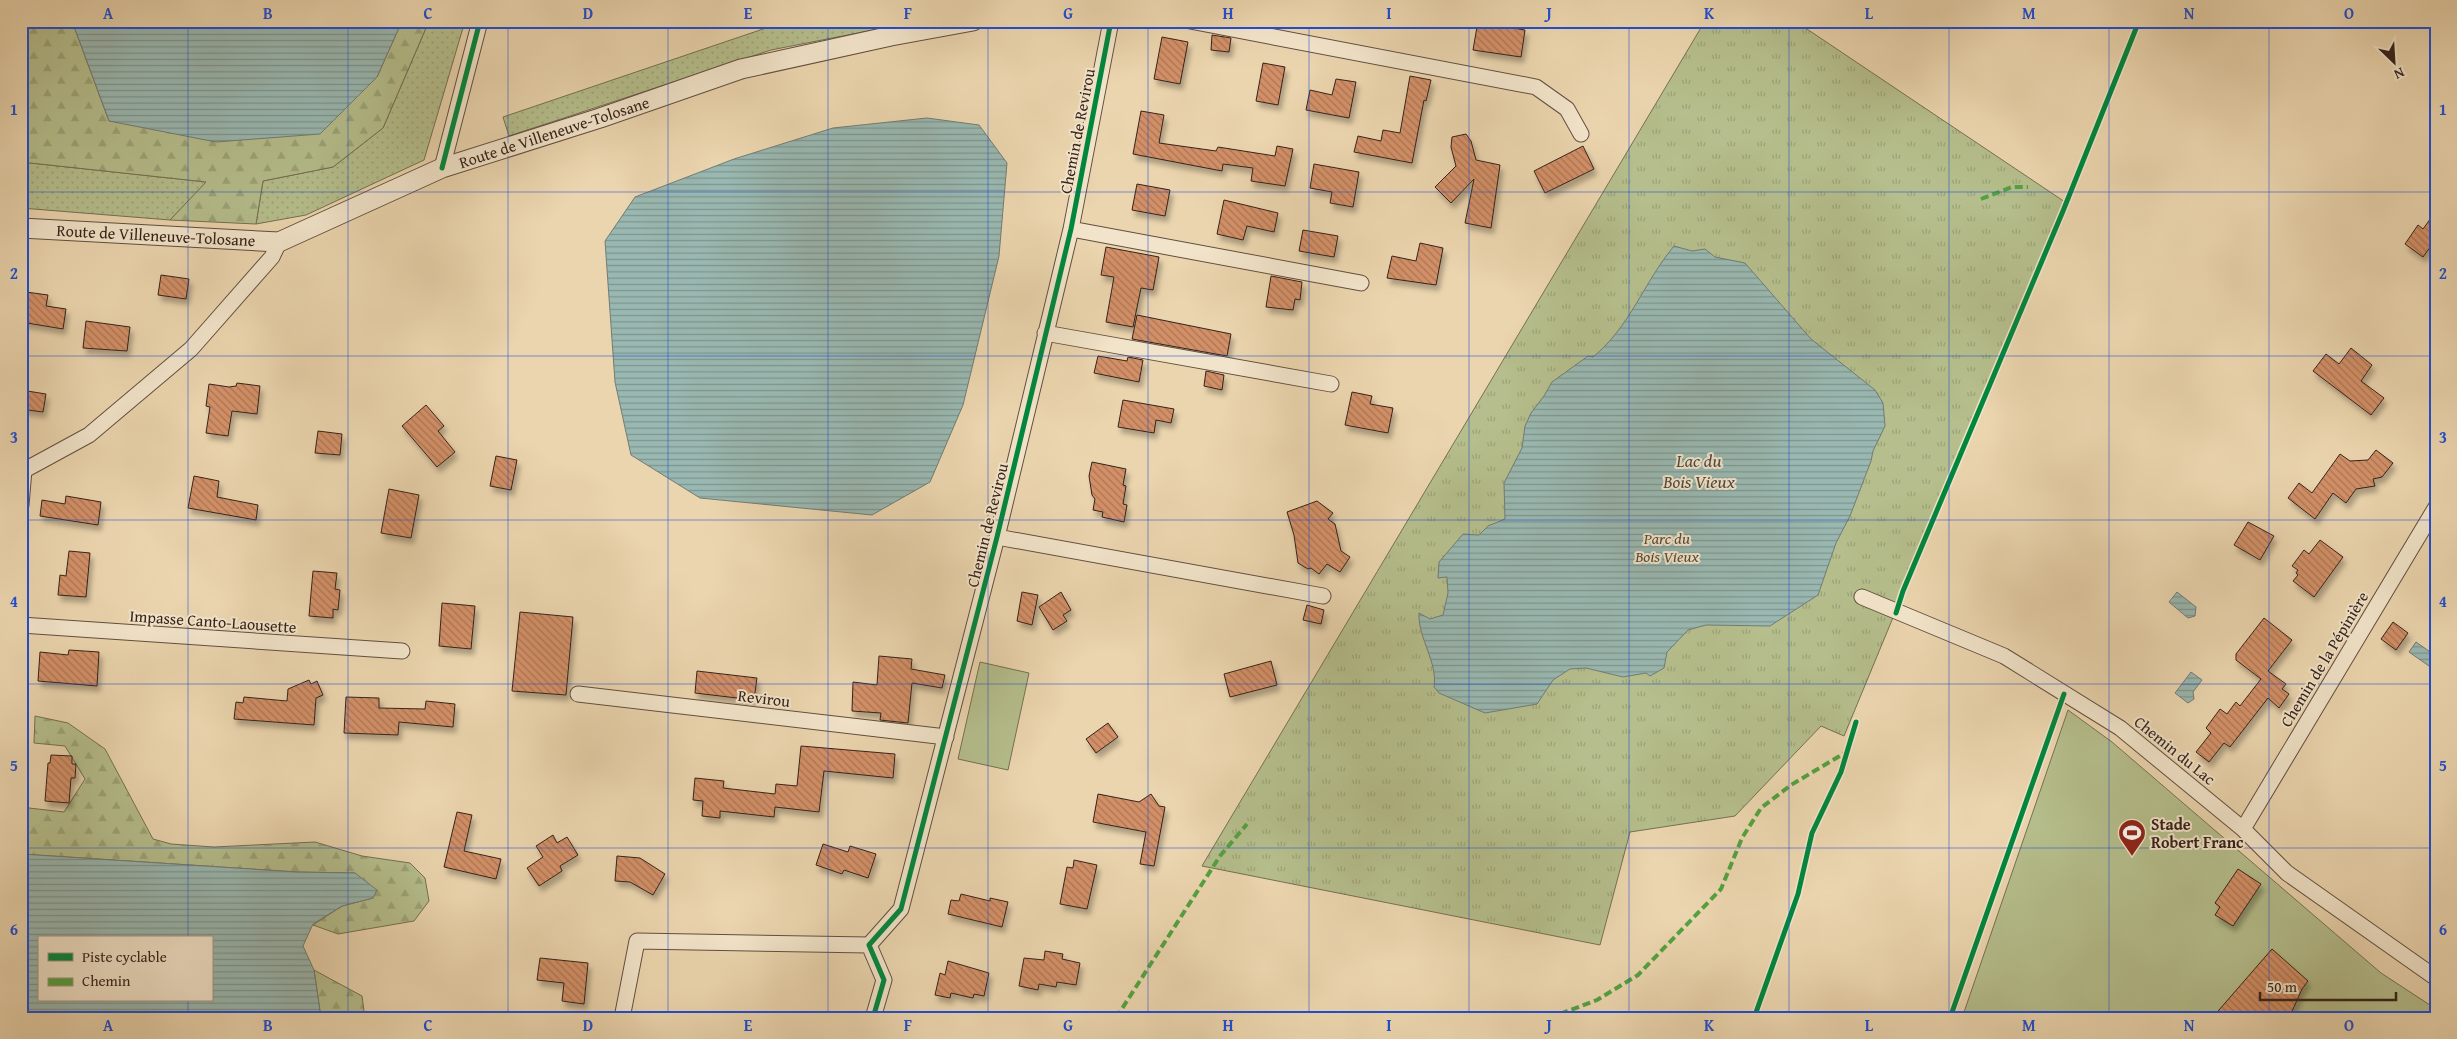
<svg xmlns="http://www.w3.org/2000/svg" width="2457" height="1039" viewBox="0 0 2457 1039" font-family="'Gentium Book Plus',serif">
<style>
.grass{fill:url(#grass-dots);stroke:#757054}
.forest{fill:url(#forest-firs);stroke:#757054}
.park{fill:url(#park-tufts);stroke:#757054}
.garden{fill:#b5be8c;stroke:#757054}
.water{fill:url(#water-rules);stroke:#717c75;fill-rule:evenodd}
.building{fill:url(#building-back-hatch);stroke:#35221b;filter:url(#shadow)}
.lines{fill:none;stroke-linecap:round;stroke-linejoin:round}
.minor-casing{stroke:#624f40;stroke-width:17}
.tertiary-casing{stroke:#624f40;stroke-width:21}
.minor{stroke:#f2e4ca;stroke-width:15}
.tertiary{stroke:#f2e4ca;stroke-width:19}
.quiet{stroke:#53a240;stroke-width:4;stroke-dasharray:8 4;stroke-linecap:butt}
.cycleway-casing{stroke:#f2e4ca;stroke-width:8}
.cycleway{stroke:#00873e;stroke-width:5}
.grid{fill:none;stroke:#1d4ed8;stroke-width:1;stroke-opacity:0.55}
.labels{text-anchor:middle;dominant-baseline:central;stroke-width:4;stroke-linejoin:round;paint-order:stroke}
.street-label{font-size:16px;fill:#35221b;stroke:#f2e4ca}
.park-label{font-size:16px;font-style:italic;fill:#554937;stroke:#f2e4ca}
.poi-label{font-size:16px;font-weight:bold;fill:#35221b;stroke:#f2e4ca;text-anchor:start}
.water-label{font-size:18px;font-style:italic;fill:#4e4840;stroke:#f2e4ca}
.neatline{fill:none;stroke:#1d4ed8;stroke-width:2}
.grid-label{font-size:16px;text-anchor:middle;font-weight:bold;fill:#1d4ed8}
</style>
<defs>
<pattern id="grass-dots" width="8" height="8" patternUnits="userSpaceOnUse" patternTransform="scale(1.25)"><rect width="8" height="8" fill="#b5be8c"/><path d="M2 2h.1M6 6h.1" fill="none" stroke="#9ca378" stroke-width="1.8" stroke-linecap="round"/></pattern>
<pattern id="forest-firs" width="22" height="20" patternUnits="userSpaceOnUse" patternTransform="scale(1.25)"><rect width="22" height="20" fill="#b5be8c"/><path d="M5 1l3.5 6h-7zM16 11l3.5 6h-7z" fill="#9ca378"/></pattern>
<pattern id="park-tufts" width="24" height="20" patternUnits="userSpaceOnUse" patternTransform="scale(1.25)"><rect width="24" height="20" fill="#b5be8c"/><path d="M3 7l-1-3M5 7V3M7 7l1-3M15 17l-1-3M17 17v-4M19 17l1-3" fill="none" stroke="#9ca378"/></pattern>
<pattern id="water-rules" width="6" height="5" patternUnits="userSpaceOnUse" patternTransform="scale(1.25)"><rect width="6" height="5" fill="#99b8b1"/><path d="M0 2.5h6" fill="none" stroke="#7e958f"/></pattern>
<pattern id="building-back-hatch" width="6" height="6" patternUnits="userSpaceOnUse" patternTransform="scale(1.25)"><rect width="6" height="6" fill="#d39067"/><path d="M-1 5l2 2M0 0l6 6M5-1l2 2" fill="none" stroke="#ac7554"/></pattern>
<filter id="shadow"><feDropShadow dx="3" dy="5.5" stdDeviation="2.5" flood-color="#0004"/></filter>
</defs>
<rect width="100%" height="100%" fill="#ebd5ae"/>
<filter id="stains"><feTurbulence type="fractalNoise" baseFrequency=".004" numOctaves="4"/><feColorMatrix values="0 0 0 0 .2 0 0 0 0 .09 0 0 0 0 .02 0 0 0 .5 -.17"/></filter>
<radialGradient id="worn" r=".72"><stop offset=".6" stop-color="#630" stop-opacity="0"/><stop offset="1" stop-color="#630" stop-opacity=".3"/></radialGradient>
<path class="grass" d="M429,21H465L424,160L306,215L256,224L263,181L333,167L383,128Z
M800,21H919L771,50L509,136L503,117L772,26Z
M21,162L207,182L170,220L21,208Z"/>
<path class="forest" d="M21,21H72L109,121L377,77L402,21H429L383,128L333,167L263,181L256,224L170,220L206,182L21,162Z
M35,716L68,723L105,749L153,839L171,844L214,847L315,842L362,856L410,863L425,878L429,901L414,921L338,934L313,925L342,906L373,898L355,873L297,872L21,854V798L29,808L64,812L85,779L65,746L34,743Z
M314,970L362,996L365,1018H321Z"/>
<path class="park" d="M1705,21H1795L2065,202L1844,736L1821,726L1735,816L1630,832L1600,945L1202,866Z"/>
<path class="garden" d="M980,662L1029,673L1008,770L958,759Z
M2068,710L2112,742L2381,973L2436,1009V1018H1962Z"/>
<path class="water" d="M72,21H402L377,77L320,134L216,142L109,121Z
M927,118L979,125L1007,163L999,256L963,405L930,482L872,515L700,498L631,455L615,382L605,241L635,197L734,159L833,128Z
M1674,246L1692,251L1705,249L1715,257L1745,263L1811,339L1875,390L1883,403L1885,426L1873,451L1871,461L1850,516L1836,543L1818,595L1770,626L1706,625L1688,630L1667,652L1664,668L1650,676L1646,673L1623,677L1586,668L1570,669L1553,680L1537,704L1485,713L1439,693L1434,687C1438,662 1418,639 1419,613L1430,619L1443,615L1448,593L1447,577L1438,578L1439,562L1463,534L1479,535L1488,526L1505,519L1504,483L1522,448L1525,426L1531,413L1544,396L1552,382L1588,356L1593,357C1630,327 1644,282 1674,246Z
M2177,592L2196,607L2195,616L2188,618L2169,602Z
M2416,642L2436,656L2429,666L2409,652Z
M2191,672L2202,680L2193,692L2194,699L2188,703L2175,693Z
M21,854L297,872L355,873L377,890L373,898L342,906L313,924L303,946L314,970L321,1018H21ZM39,938H211V1000H39Z"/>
<path class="building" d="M1478,21H1495L1494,25L1525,30L1521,57L1473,50Z
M1212,35L1231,38L1229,52L1211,50Z
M1162,37L1188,42L1180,84L1154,79Z
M1263,63L1285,67L1278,105L1256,101Z
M1410,76L1431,80L1426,101L1424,100L1412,163L1354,152L1358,136L1381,141L1383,130L1400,133Z
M1336,79L1356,82L1349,118L1306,110L1310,90L1332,95Z
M1141,111L1164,115L1159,143L1216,151L1218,147L1275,156L1277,146L1293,149L1285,186L1251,181L1253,168L1223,164L1222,171L1133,154Z
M1466,134L1471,141L1476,160L1500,165L1491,228L1465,223L1474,179L1451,203L1435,187L1456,166L1451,147L1452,137Z
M1583,146L1594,169L1545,193L1534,171Z
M1314,164L1359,172L1353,207L1330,203L1332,192L1310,188Z
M1137,184L1170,190L1165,216L1132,210Z
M1224,200L1278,213L1274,232L1247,226L1243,240L1217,234Z
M2436,211V239L2423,257L2405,244L2418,225L2423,229Z
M1303,230L1338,236L1334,257L1299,251Z
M1420,243L1443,248L1436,285L1387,278L1392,256L1416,261Z
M1106,247L1159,257L1153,290L1141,288L1133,327L1106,322L1114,277L1101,275Z
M161,275L189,279L186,299L158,295Z
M1271,276L1302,282L1300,300L1295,299L1293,310L1266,307Z
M26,292L48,295L46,306L66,309L63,329L21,322V297L25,298Z
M1137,315L1231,334L1227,356L1132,339Z
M86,321L130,327L127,351L83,348Z
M2351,348L2372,365L2361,381L2384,398L2371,415L2313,371L2326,354L2339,364Z
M1098,356L1127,361L1128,357L1143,360L1139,382L1094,373Z
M1206,371L1224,375L1222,390L1204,386Z
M237,383L260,386L257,414L232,411L228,436L206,433L210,407L206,406L209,384L229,387L236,386Z
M21,390L46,394L43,412L21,409Z
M1352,392L1372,396L1370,404L1393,408L1388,433L1345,425Z
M1123,400L1174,409L1171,423L1156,420L1154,433L1118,427Z
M426,405L444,426L438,431L455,452L437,467L402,426Z
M318,431L342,434L340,455L315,453Z
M2376,450L2393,463L2382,477L2373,479L2375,486L2356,489L2346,503L2333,493L2315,519L2288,498L2299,483L2312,493L2340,454L2350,461L2368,460Z
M496,456L517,460L511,490L490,486Z
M1092,462L1126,469L1123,485L1126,486L1123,504L1127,505L1124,522L1102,517L1103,512L1093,510L1095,499L1092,495L1089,476Z
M194,476L219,481L217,497L258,505L256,520L188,508Z
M389,489L419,495L411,538L381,533Z
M66,496L101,502L98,525L40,516L42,500L65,504Z
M1317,501L1333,513L1328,519L1335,524L1341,551L1350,557L1340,572L1327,564L1319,574L1311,568L1308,569L1298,563L1294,535L1287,512Z
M2248,522L2274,536L2260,560L2234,545Z
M2320,540L2343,557L2314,597L2293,581L2298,575L2296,573L2298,570L2292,566L2304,550L2309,554Z
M69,551L90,553L86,597L58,595L60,575L66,576Z
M313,571L337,573L335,589L340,590L338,610L333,609V618L309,616Z
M1022,592L1038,595L1032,625L1017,621Z
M1061,592L1071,610L1063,615L1067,621L1053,630L1039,607Z
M442,603L475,606L471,649L439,646Z
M1307,605L1324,610L1321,624L1303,620Z
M520,612L573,617L566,695L512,691Z
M2264,618L2292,640L2268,671L2286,684L2282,689L2289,694L2279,708L2268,698L2230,747L2224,743L2209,762L2196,752L2211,733L2206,728L2220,709L2227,714L2236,702L2240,706L2261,679L2236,660V654Z
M2393,622L2408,633L2396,650L2381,639Z
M69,650L99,652L97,686L38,681L40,652L68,655Z
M879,656L912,659L911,669L945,675L942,688L912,683L908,723L880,720L881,713L852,711L853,682L877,685Z
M1271,661L1277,685L1230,697L1224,674Z
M697,671L757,678L754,700L695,693Z
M309,680L311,684L317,681L323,695L316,698L314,725L234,719L236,702L243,703L244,697L287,701L288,689Z
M346,697L379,698V708L425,709L426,701L455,704L453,727L399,722L398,735L344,733Z
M1108,723L1118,737L1096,753L1086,739Z
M801,746L895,754L893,778L824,771L819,812L775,807L774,817L720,811V818L702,816L703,801L693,800L695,778L724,781L723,788L775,794L776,784L797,786Z
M51,755L72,756V764H76L75,778H71L69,803L45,801L48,763H50Z
M1098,794L1139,802L1151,794L1159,806L1165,807L1154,866L1140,864L1146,832L1093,822Z
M457,812L472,815L464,851L501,859L496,879L444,867Z
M553,835L557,843L567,837L578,855L560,866L562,871L539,886L527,868L543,857L536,846Z
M823,844L848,852L850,846L876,854L868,878L844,870L842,874L816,865Z
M617,856L640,858L665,874L653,895L630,882L615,881Z
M1074,860L1097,865L1087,909L1060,904L1067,867L1073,868Z
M2238,869L2261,884L2233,926L2215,915L2220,907L2215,903Z
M961,894L990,901V898L1008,902L1002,927L948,914L951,900L959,901Z
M2272,949L2308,981L2302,989L2289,1018H2212Z
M1045,951L1063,954L1062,959L1080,963L1076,985L1057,982L1056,987L1039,984L1038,990L1019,986L1024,958L1044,960Z
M540,958L588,963L584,1004L562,1001L564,983L537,980Z
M948,961L989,973L984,996L974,994L973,998L951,993L950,998L935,995L940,973L945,975Z"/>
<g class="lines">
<defs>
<path id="minor" d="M1190,21L1536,87L1567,109L1581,134
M442,168L480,21
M1071,229L1361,283
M1045,333L1331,384
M21,472L89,435L191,349L272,257L279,242
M21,505L24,470
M997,537L1323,596
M1862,597L2004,656L2120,728L2243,829L2287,873L2436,978
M21,625L402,651
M578,694L946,737
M2243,829L2436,507
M622,1018L637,941L869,945
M873,1018L884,980L869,945L901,909L997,537L1071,229L1111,21"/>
<path id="tertiary" d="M21,228L279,242L442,168L600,118L741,69L891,36L973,21"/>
</defs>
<use href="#minor" class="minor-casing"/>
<use href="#tertiary" class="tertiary-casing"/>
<use href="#minor" class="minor"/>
<use href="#tertiary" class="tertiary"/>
<path class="quiet" d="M1981,199L2012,187H2028
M1116,1018L1220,856L1247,824
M1549,1018L1597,1000L1638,975L1721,889L1742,838L1761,808L1791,785L1848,751"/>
<defs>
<path id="cycleway" d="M442,168L480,21
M1896,613L1903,591L2063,211L2139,21
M873,1018L884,980L869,945L901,909L997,537L1071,229L1111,21
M1754,1018L1798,894L1812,833L1841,772L1856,722
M1950,1018L2064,694"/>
</defs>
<use href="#cycleway" class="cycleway-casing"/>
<use href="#cycleway" class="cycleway"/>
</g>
<path class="grid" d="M188,21V938M348,21V1018M508,21V1018M668,21V1018M828,21V1018M988,21V1018M1148,21V1018M1309,21V1018M1469,21V1018M1629,21V1018M1789,21V1018M1949,21V1018M2109,21V1018M2269,21V1018M21,192H2436M21,356H2436M21,520H2436M21,684H2436M21,848H2436M188,1000V1018"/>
<defs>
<symbol id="stadium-pin" viewBox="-11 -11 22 30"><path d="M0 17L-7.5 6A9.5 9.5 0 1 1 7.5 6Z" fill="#8f2418" stroke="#f2e4ca"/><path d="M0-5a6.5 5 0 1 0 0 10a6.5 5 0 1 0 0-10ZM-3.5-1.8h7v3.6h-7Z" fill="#fff"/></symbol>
</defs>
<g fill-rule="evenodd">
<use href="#stadium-pin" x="2116" y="817" width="32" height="43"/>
</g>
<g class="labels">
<g class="street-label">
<text transform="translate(1077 131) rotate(-79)">Chemin de Revirou</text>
<text transform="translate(554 132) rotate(-18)">Route de Villeneuve-Tolosane</text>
<text transform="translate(156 235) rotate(3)">Route de Villeneuve-Tolosane</text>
<text transform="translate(987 525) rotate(-76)">Chemin de Revirou</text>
<text transform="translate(213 621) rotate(4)">Impasse Canto-Laousette</text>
<text transform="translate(2324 659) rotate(-59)">Chemin de la Pépinière</text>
<text transform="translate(764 698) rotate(7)">Revirou</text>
<text transform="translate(2175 750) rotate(39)">Chemin du Lac</text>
</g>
<g class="park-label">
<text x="1667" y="538">Parc du<tspan x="1667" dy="18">Bois Vieux</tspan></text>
</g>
<g class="poi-label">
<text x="2151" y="824">Stade<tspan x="2151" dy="18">Robert Franc</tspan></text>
</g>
<g class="water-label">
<text x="1699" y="460">Lac du<tspan x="1699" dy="21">Bois Vieux</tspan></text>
</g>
</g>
<rect width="2457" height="1039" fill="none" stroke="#ebd5ae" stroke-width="55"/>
<rect x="38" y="936" width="175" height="65" fill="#f2e4ca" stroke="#a69684"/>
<rect x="48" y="953" width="25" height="8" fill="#00873e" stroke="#a69684"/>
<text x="82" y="962" font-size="15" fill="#35221b">Piste cyclable</text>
<rect x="48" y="978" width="25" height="8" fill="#53a240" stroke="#a69684"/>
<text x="82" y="986" font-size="15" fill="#35221b">Chemin</text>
<g transform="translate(2394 62) rotate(155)" stroke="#f2e4ca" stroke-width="4" paint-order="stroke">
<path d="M0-4L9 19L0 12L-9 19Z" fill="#35221b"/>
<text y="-8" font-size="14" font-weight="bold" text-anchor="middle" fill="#35221b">N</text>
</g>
<path d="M2260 992v8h136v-8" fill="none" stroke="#35221b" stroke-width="2.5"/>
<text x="2267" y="992" font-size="15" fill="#35221b" stroke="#f2e4ca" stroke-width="4" paint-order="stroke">50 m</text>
<rect x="28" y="28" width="2402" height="984" class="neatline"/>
<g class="grid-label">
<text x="108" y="19">A</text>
<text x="268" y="19">B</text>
<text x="428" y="19">C</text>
<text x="588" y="19">D</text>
<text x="748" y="19">E</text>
<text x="908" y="19">F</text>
<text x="1068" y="19">G</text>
<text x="1228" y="19">H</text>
<text x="1389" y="19">I</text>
<text x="1549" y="19">J</text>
<text x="1709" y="19">K</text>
<text x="1869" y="19">L</text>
<text x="2029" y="19">M</text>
<text x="2189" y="19">N</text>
<text x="2349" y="19">O</text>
<text x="14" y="115">1</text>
<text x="2443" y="115">1</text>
<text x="14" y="279">2</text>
<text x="2443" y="279">2</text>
<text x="14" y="443">3</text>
<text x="2443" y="443">3</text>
<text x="14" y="607">4</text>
<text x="2443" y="607">4</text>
<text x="14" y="771">5</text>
<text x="2443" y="771">5</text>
<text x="14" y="935">6</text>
<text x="2443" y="935">6</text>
<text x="108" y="1031">A</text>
<text x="268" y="1031">B</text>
<text x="428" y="1031">C</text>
<text x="588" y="1031">D</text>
<text x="748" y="1031">E</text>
<text x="908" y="1031">F</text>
<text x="1068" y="1031">G</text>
<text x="1228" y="1031">H</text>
<text x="1389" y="1031">I</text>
<text x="1549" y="1031">J</text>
<text x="1709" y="1031">K</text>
<text x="1869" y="1031">L</text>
<text x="2029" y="1031">M</text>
<text x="2189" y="1031">N</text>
<text x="2349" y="1031">O</text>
</g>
<rect width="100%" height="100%" filter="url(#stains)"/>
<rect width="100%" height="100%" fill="url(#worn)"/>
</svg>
